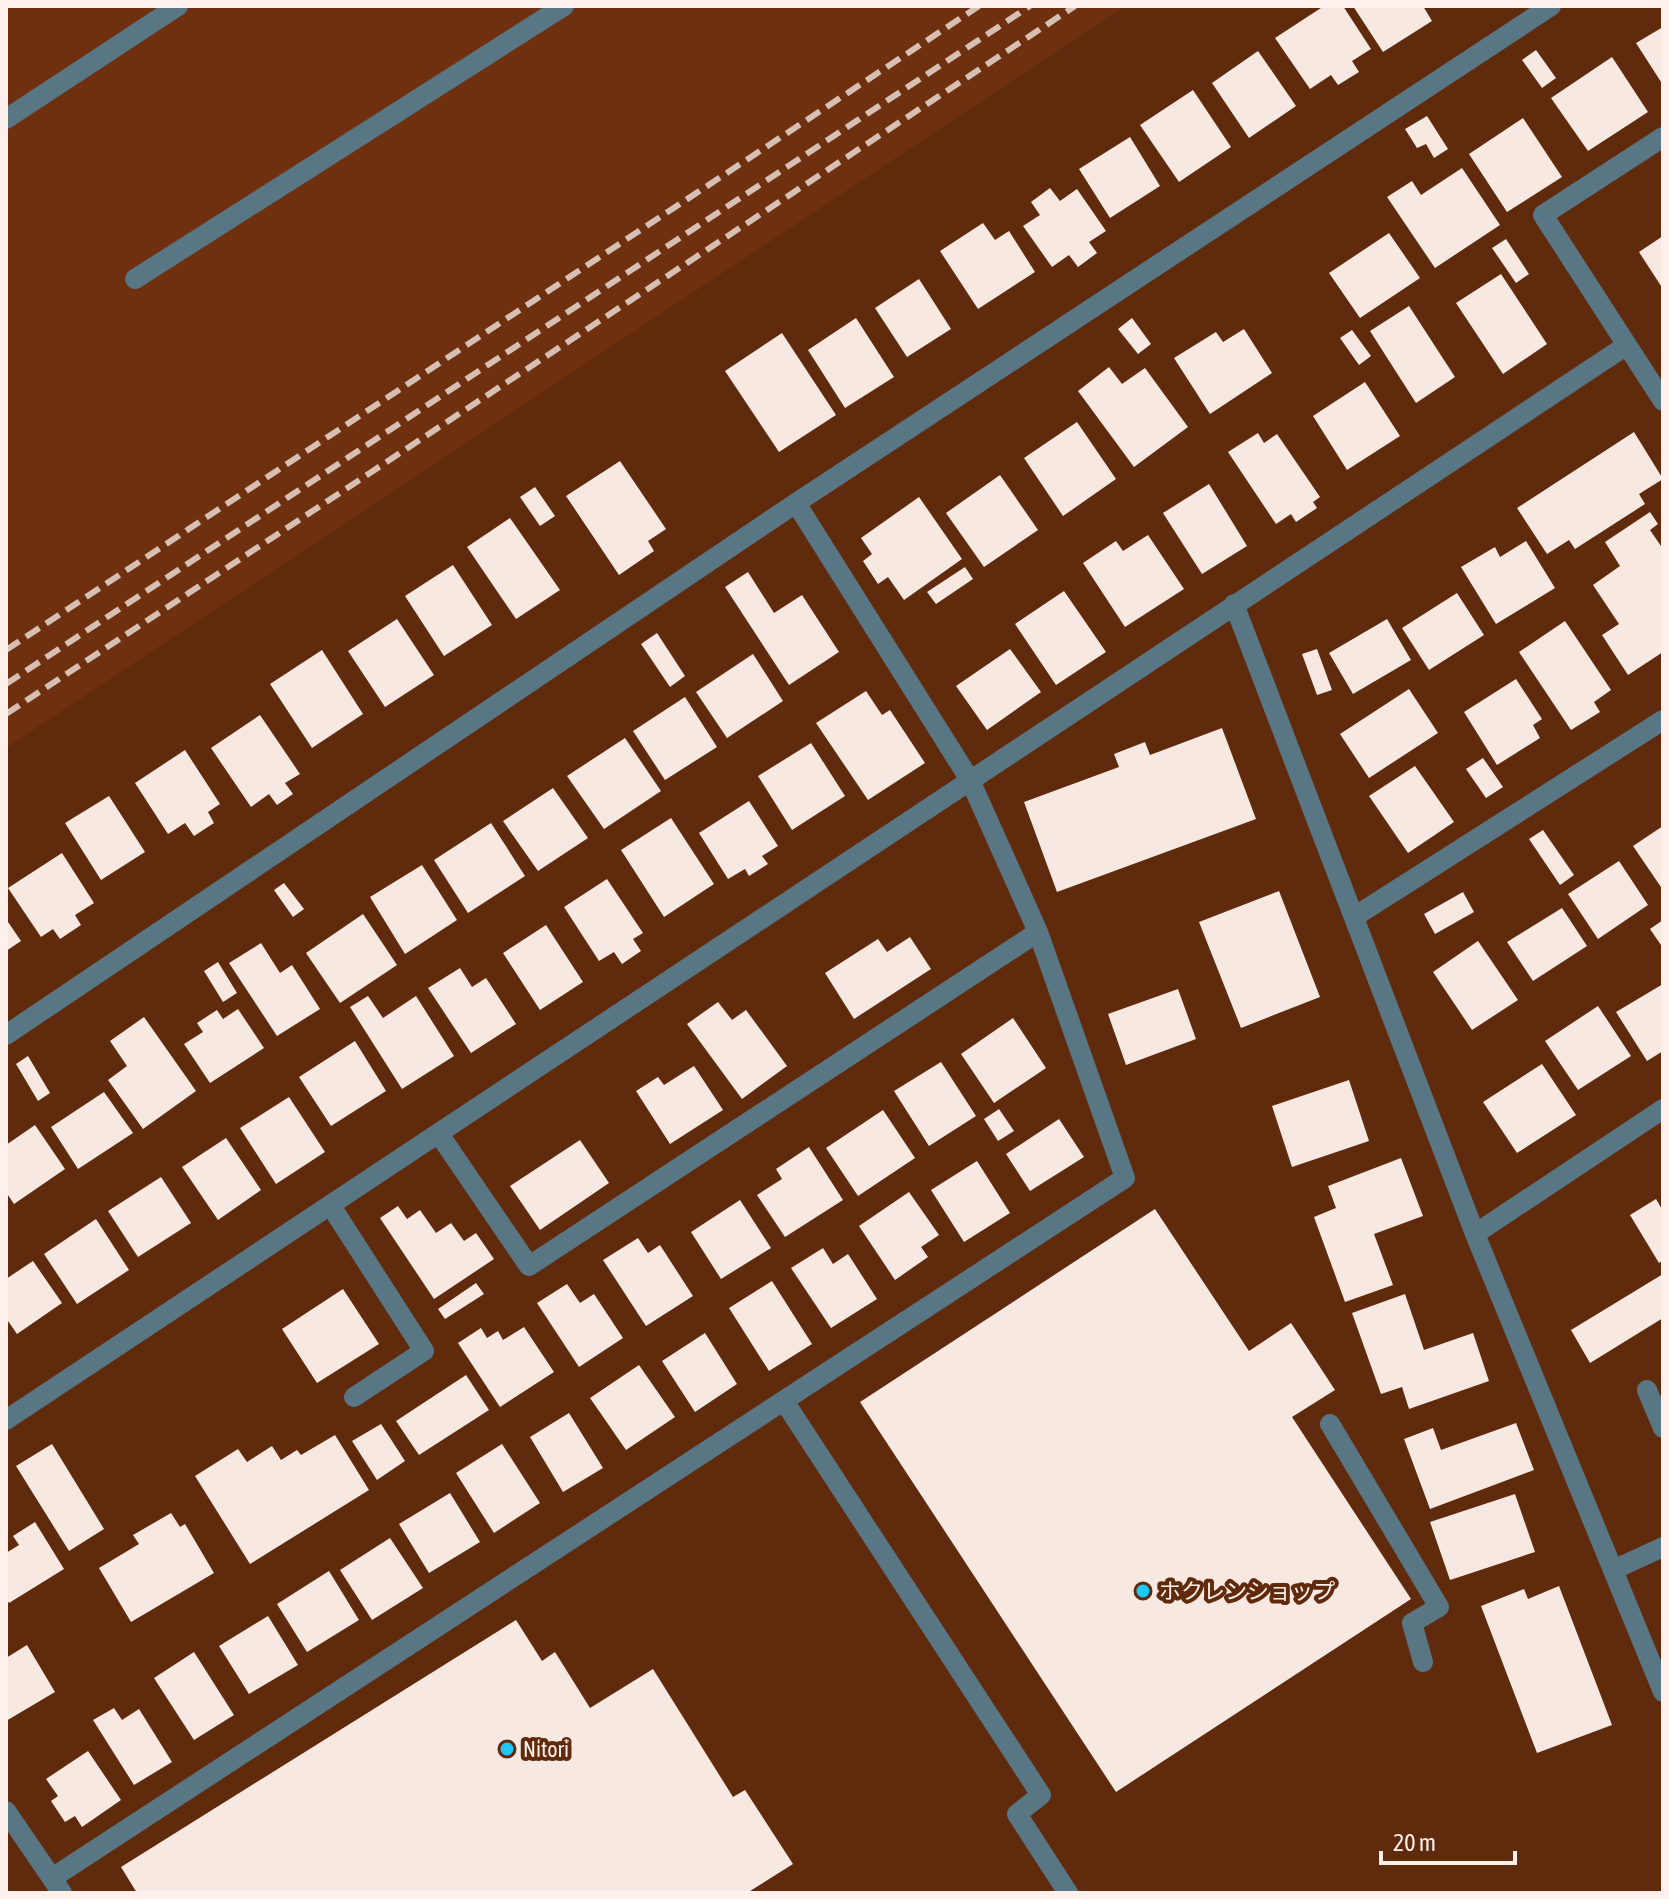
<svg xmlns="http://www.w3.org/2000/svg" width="1669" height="1899" viewBox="0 0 1669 1899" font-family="'Asap Condensed','Noto Sans JP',sans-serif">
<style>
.built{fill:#6e300e}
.building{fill:#f7e8e2}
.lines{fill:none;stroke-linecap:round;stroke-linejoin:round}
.service{stroke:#587683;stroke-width:20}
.minor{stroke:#587683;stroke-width:20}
.tertiary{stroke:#587683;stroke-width:20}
.rail{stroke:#d7bfb3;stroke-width:6;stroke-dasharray:16 8;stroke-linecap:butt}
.poi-dot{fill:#1cc9fc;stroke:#602a0d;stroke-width:3}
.labels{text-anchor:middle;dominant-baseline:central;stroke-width:8;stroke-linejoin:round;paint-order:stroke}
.poi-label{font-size:22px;fill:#fef0ea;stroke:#602a0d;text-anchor:start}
</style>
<rect width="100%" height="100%" fill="#602a0d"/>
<path class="built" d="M6,6H1125L6,748Z"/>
<path class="building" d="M1324,6H1343L1371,49L1352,61L1359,72L1338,85L1331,75L1310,89L1275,38Z
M1353,6H1423L1432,21L1383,52Z
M1663,27V85L1636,43Z
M1536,50L1556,78L1542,88L1522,60Z
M1258,51L1296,106L1249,138L1212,83Z
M1612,57L1648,112L1588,151L1551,98Z
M1193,90L1231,147L1179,182L1140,125Z
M1427,116L1448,149L1434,158L1426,144L1417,148L1405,129Z
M1523,118L1562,177L1507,212L1469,154Z
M1130,137L1160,186L1110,218L1079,169Z
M1462,168L1500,225L1435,268L1387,197L1412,181L1421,195Z
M1050,188L1060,201L1077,189L1106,231L1089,242L1097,253L1078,267L1069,255L1052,267L1023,226L1040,215L1031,202Z
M983,223L995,240L1009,231L1035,272L978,309L940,251Z
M1389,233L1420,278L1360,318L1329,273Z
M1663,236V289L1639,252Z
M1506,239L1529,274L1516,283L1492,248Z
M1501,274L1547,344L1503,374L1456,303Z
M919,279L951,329L907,357L875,308Z
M1409,306L1455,377L1416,403L1370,331Z
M856,318L894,377L845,408L808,350Z
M1132,318L1151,344L1138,354L1118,329Z
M1244,329L1272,373L1210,414L1174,358L1216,332L1223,342Z
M1352,330L1371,356L1359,365L1340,338Z
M782,333L836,415L779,452L725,371Z
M1109,367L1122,384L1145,368L1188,427L1134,467L1078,391Z
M1365,382L1400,436L1347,470L1313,416Z
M1077,422L1116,479L1063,516L1024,458Z
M1634,432L1663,479L1639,494L1645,504L1575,549L1569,540L1547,554L1517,508Z
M1258,433L1264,443L1277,434L1320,497L1313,502L1317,508L1296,522L1291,514L1276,524L1228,452Z
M620,461L666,529L648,541L654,551L619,575L566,496Z
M1000,475L1038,530L984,567L946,513Z
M1209,484L1247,546L1202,574L1163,513Z
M535,487L555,516L540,526L520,497Z
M919,497L962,559L904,600L888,577L878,584L863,561L872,554L861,538Z
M1650,512L1658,524L1650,530L1663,549V652L1628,675L1602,635L1619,624L1593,585L1620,566L1605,542Z
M510,518L560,590L516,619L467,547Z
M1148,535L1184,589L1125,627L1083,563L1116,541L1123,551Z
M1526,541L1555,588L1496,624L1461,567L1495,547L1500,557Z
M453,565L492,625L444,656L405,596Z
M965,567L973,579L936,604L927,592Z
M748,572L774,613L802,595L839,652L789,685L725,587Z
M1064,591L1106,652L1056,685L1015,624Z
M1457,593L1484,635L1429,670L1402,628Z
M397,619L434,675L385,707L348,651Z
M1387,619L1411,660L1353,694L1329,653Z
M1565,621L1611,690L1594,702L1600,712L1571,730L1519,652Z
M657,633L685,676L670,687L641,644Z
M1010,649L1041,692L987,730L956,686Z
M1317,649L1332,690L1317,695L1302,654Z
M322,650L363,714L312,748L270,684Z
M753,654L783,701L727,738L696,692Z
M1516,679L1542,719L1533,725L1540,738L1497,765L1464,712Z
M1409,689L1438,733L1369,778L1340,734Z
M866,691L882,715L890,710L925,763L868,800L816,723Z
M685,697L717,747L665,780L633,731Z
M260,715L300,774L285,783L293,794L277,805L269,794L251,807L211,748Z
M1222,728L1256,819L1057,892L1024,802L1119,767L1114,754L1145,742L1150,755Z
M625,738L661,791L604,829L567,776Z
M811,743L845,796L792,830L758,776Z
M185,750L220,804L208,812L214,823L194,836L185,823L168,834L135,783Z
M1483,758L1503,787L1486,798L1466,769Z
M1415,766L1454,822L1408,853L1369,796Z
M553,788L588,838L538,871L503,821Z
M109,796L145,852L101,880L65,823Z
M749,801L778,846L762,856L768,864L749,876L745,869L728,879L699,833Z
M671,818L714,884L664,917L621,850Z
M491,823L525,876L468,913L434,860Z
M1663,826V890L1633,846Z
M1543,830L1574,875L1560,885L1529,839Z
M62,853L94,903L75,915L81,925L60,939L53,929L41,937L8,888Z
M1619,861L1648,905L1598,939L1568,894Z
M422,865L457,920L405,954L370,897Z
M607,879L643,933L633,939L641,951L622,964L614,952L599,961L564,907Z
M284,883L304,909L293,917L274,890Z
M1279,891L1320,997L1241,1028L1199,922Z
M1463,892L1474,912L1435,934L1424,914Z
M1562,908L1587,946L1533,981L1507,942Z
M363,914L397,965L340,1003L306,953Z
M6,919L21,941L6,951Z
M1663,920V948L1650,929Z
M546,925L583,982L540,1010L503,953Z
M910,937L931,969L854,1019L825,973L878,939L887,952Z
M1478,941L1518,1000L1472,1030L1433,972Z
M261,943L280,973L292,965L320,1009L277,1036L229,963Z
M218,962L237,993L223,1002L204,971Z
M460,968L472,987L486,978L516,1024L471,1053L428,988Z
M1663,984V1051L1647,1061L1616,1012Z
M1178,989L1196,1039L1126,1065L1108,1014Z
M368,996L383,1018L416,996L454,1056L402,1089L350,1007Z
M718,1002L732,1020L746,1010L787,1066L742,1099L687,1024Z
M1598,1006L1631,1056L1578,1090L1545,1041Z
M238,1009L264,1048L210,1083L184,1044L203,1032L197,1023L217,1010L223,1019Z
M144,1017L196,1091L143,1129L108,1080L127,1066L110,1041Z
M1013,1018L1046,1068L994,1103L961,1054Z
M355,1041L386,1091L331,1126L299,1077Z
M28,1056L50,1093L38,1101L16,1064Z
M941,1062L976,1116L929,1146L894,1091Z
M1542,1064L1576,1115L1517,1153L1483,1102Z
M694,1066L723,1110L670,1144L636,1091L658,1077L664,1085Z
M1349,1080L1369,1141L1292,1167L1272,1106Z
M104,1092L133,1133L78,1169L51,1127Z
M289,1097L325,1152L276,1184L240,1128Z
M999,1109L1014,1131L998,1141L984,1119Z
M883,1110L915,1158L858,1196L826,1148Z
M1059,1119L1084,1157L1030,1191L1006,1154Z
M35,1125L65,1169L14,1204L6,1192V1145Z
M226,1138L261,1190L218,1220L182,1167Z
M580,1140L609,1183L540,1230L510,1186Z
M809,1147L843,1200L785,1237L757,1195L782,1179L776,1169Z
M1401,1158L1423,1216L1374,1234L1393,1285L1345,1302L1314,1217L1336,1208L1328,1186Z
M977,1161L1010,1213L964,1242L931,1190Z
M161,1177L191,1223L138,1257L108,1211Z
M909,1192L939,1235L921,1247L928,1257L895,1280L859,1226Z
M1656,1199L1663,1211V1260L1659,1263L1630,1215Z
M740,1200L771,1248L721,1279L691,1232Z
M398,1206L407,1219L420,1210L436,1233L451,1223L464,1241L476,1233L494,1259L434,1299L380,1218Z
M1155,1209L1249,1351L1291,1323L1335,1390L1292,1417L1411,1599L1116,1792L860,1402Z
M96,1219L129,1270L77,1304L44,1254Z
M638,1238L648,1253L660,1245L693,1296L646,1326L603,1260Z
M823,1248L833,1264L848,1254L877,1299L831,1328L791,1268Z
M33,1261L62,1303L17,1334L6,1318V1279Z
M1663,1274V1318L1590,1363L1571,1330Z
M772,1281L812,1344L769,1371L729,1308Z
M476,1283L484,1294L445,1319L438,1309Z
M567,1284L580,1303L594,1294L623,1338L579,1367L537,1303Z
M343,1289L379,1344L317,1383L282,1329Z
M1405,1294L1424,1350L1473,1333L1489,1381L1409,1409L1402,1387L1381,1394L1352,1313Z
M524,1327L554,1372L500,1407L458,1343L481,1328L487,1338L498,1331L503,1340Z
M705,1333L737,1384L695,1412L662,1361Z
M639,1365L675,1417L626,1450L590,1398Z
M466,1375L489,1410L419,1455L396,1421Z
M569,1413L603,1468L563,1492L530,1437Z
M1516,1423L1534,1470L1430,1509L1404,1439L1433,1428L1441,1450Z
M381,1424L405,1461L377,1480L352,1441Z
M335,1435L369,1490L250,1564L195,1476L238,1449L247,1462L272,1446L281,1460L297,1450L301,1455Z
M52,1444L104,1529L69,1551L16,1466Z
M502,1444L540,1503L494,1533L456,1473Z
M450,1493L480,1542L429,1573L399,1524Z
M1515,1494L1535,1552L1450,1580L1430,1522Z
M171,1513L180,1527L185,1524L214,1573L131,1622L99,1568L139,1544L133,1535Z
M35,1522L64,1569L9,1603L6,1598V1553L19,1545L13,1536Z
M390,1538L423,1588L372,1620L340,1570Z
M329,1571L359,1620L307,1652L277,1604Z
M1559,1586L1612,1725L1537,1753L1481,1606L1524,1589L1528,1599Z
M268,1616L298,1665L249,1694L219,1646Z
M516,1620L542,1661L555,1652L590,1708L653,1669L733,1797L745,1790L793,1864L747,1893H137L121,1867Z
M27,1645L55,1692L6,1721V1658Z
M194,1652L234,1715L194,1740L154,1678Z
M114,1708L122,1720L139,1709L172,1762L134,1785L93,1720Z
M88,1751L121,1800L82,1827L75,1816L65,1822L51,1801L58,1796L46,1779Z"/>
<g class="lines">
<path class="service" d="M6,119L178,6
M135,279L564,6
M331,1206L424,1351L354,1397
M1647,1390L1663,1428
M784,1401L1041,1795L1017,1814L1068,1893
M1330,1424L1439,1607L1412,1623L1423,1662
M1613,1570L1663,1547"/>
<path class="minor" d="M1663,137L1543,215L1663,401
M1234,604L1475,1234L1663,1692
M1354,917L1663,720
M6,1035L796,503L1551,6
M439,1134L529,1266L1038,932
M1475,1234L1663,1109
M6,1420C547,1063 1086,702 1627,345
M52,1878L1125,1178L1038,932L970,780L796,503"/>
<path class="tertiary" d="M6,1811L62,1893"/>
<path class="rail" d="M6,650L979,6
M6,684L1030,6
M6,714L1075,6"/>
</g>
<g class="poi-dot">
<circle cx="1143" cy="1591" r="8"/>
<circle cx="507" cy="1749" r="8"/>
</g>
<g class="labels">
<g class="poi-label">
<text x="1159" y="1591">ホクレンショップ</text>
<text x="523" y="1749">Nitori</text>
</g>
</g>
<rect width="1669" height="1899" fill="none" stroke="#fef0ea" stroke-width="16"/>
<path d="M1381 1851v12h134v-12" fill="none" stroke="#fef0ea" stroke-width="4"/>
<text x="1393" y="1851" font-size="24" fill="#fef0ea" stroke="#602a0d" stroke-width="6" paint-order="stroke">20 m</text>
</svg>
